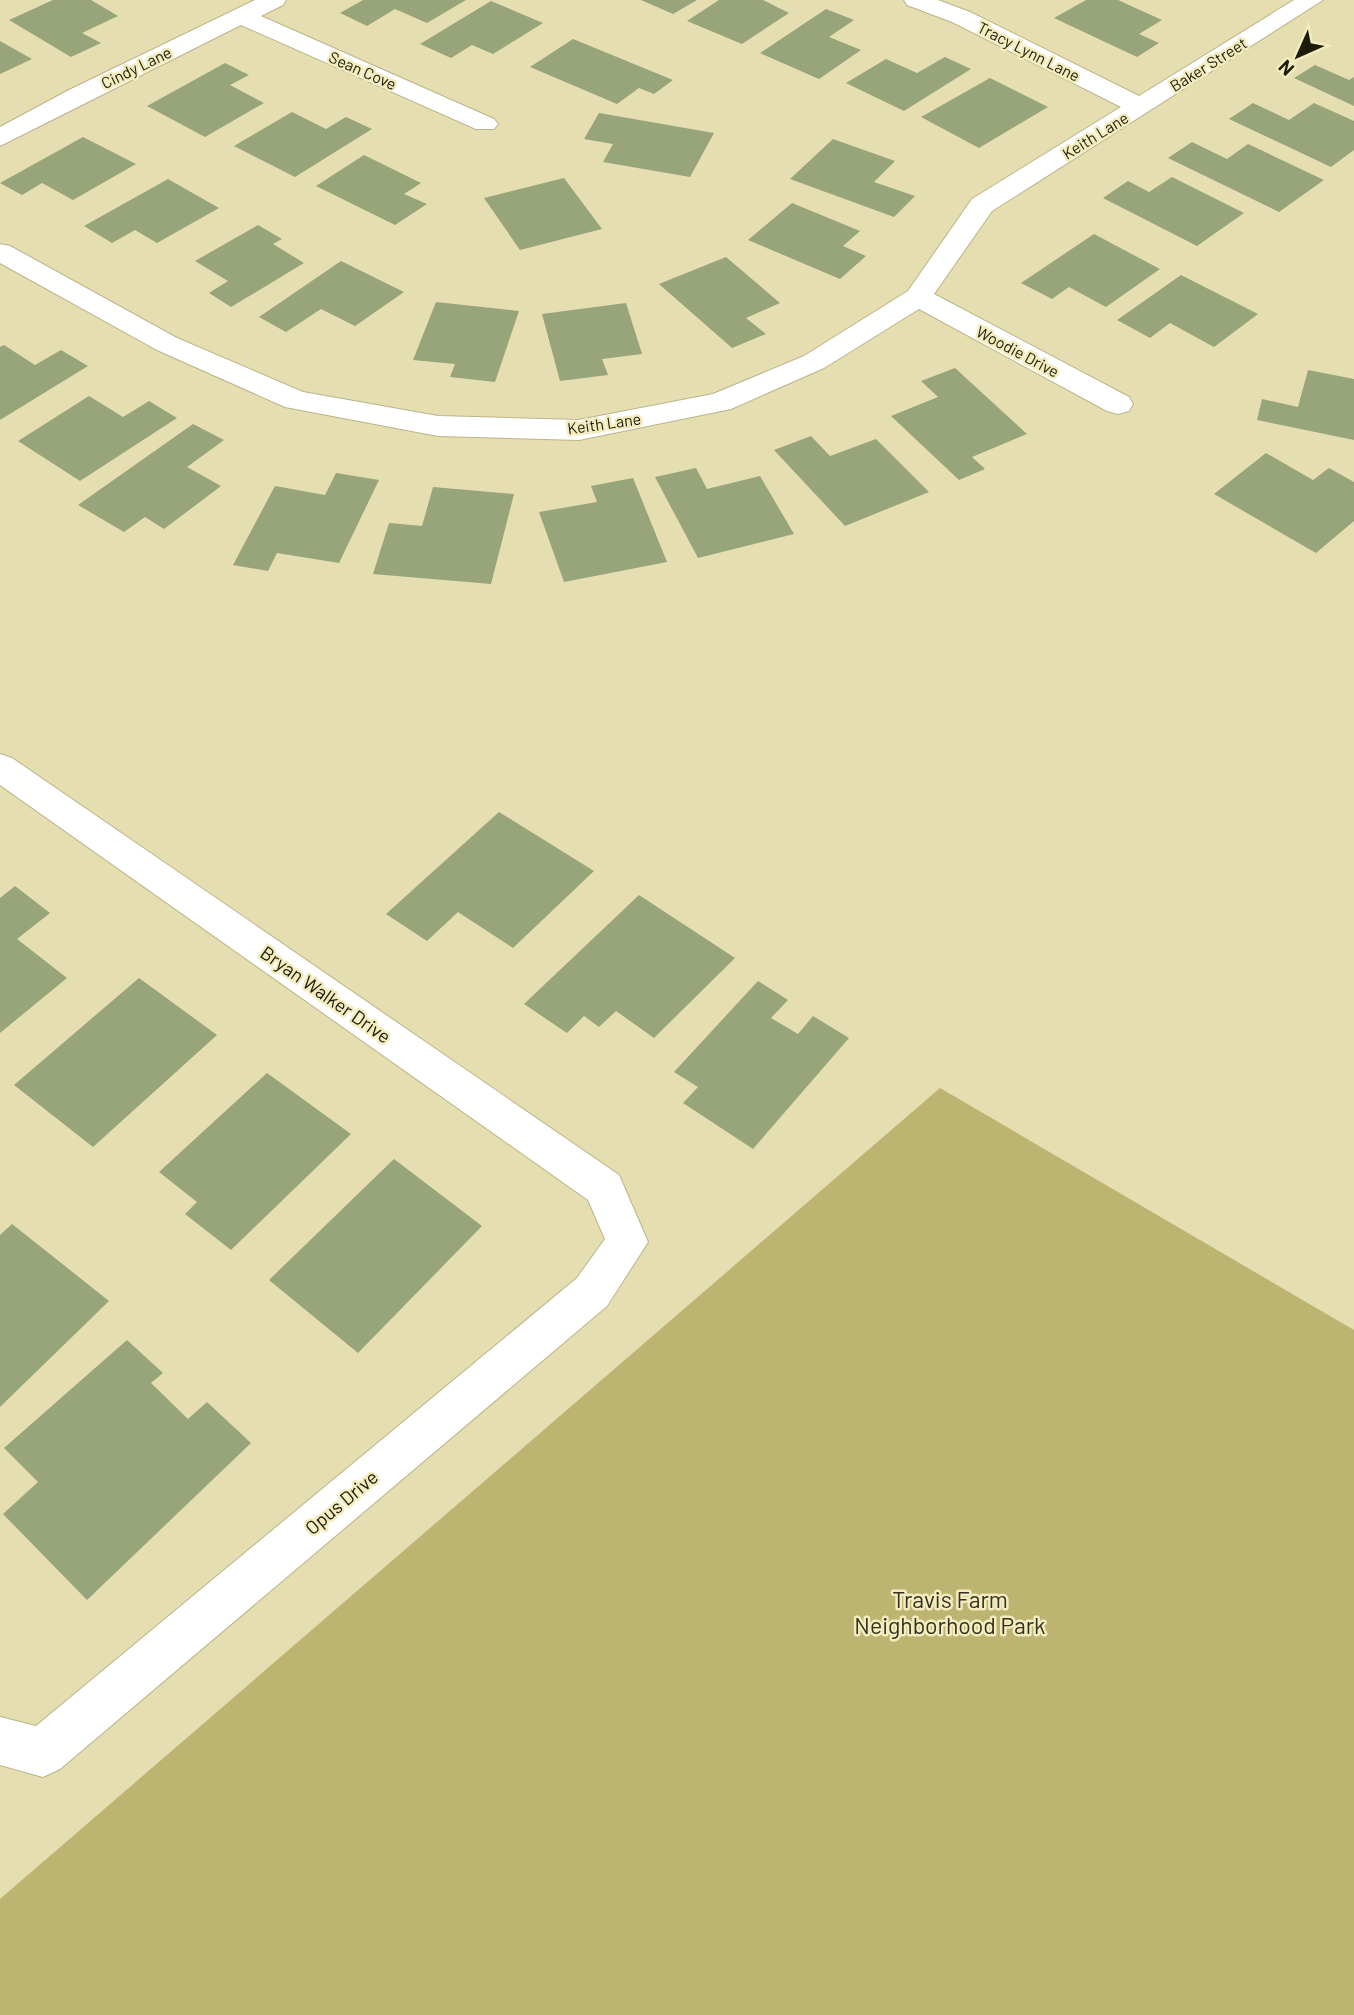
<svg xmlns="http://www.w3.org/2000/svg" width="1354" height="2015" viewBox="0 0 1354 2015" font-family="Barlow,sans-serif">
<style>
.green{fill:#beb472}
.building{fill:#98a47a}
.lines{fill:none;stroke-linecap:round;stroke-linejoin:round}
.minor-casing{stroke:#bbb489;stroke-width:2}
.minor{fill:#fff;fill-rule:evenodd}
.labels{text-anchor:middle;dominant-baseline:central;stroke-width:5;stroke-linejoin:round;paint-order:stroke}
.far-street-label{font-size:16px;fill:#1d1b09;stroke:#f2ecbe}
.street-label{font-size:19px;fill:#1d1b09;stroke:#f2ecbe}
.near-park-label{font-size:23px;fill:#35311d;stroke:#f2ecbe}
</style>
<rect width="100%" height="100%" fill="#e5deb1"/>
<path class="green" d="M940,1088L1354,1330V2015H0V1899Z"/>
<path class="building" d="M53,0H91L118,16L82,33L101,43L71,57L9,20Z
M363,0H466L427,23L395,9L367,26L340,13Z
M641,0H697L673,14Z
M719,0H763L789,13L742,44L687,21Z
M1086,0H1118L1162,20L1139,34L1159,43L1137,57L1054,18Z
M491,1L543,23L493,54L472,45L451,58L420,44Z
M826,9L854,20L829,37L861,50L819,79L760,53Z
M573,39L673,80L654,94L639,88L617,104L530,67Z
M0,41L32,59L0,74Z
M945,57L971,69L904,111L846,83L886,59L917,73Z
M225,63L249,75L230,85L264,103L205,137L147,106Z
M1315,65L1349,80L1354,77V106L1294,78Z
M990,78L1048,107L979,148L921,117Z
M1253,103L1289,120L1314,103L1354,121V150L1331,167L1229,119Z
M292,112L326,129L346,117L372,129L295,177L234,146Z
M599,113L714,133L690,177L603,162L613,144L584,139Z
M83,137L136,164L73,200L42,183L22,195L0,183Z
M833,139L895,161L874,182L915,196L894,217L790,179Z
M1192,142L1227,159L1248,144L1324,180L1279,212L1168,158Z
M364,155L421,183L404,194L427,204L395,225L316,186Z
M1172,177L1244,213L1197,246L1103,198L1128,181L1149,192Z
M564,178L602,229L520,250L484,198Z
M168,179L219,208L157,243L135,230L112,243L84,226Z
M792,203L860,231L843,246L866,256L840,279L748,240Z
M258,225L282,239L273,244L304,263L231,307L209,293L228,281L195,261Z
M1094,234L1160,269L1106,307L1069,287L1052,299L1021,283Z
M726,257L780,303L746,318L766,334L732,348L659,284Z
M341,261L404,292L355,326L321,309L286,332L259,317Z
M1181,275L1258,314L1214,347L1170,323L1150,338L1117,320Z
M436,302L519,311L495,382L450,377L455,364L413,360Z
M626,303L642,354L602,359L608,375L560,381L542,314Z
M4,345L35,365L61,350L88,366L0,420V347Z
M955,368L1027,434L972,457L985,469L959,480L891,416L938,397L921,381Z
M1308,370L1354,379V440L1257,420L1262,399L1298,407Z
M89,396L123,417L149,401L177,418L80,481L18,441Z
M193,424L224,440L187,467L221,486L164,529L145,517L124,532L78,505Z
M811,436L830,456L876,439L929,492L845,526L774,450Z
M1266,453L1313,480L1329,468L1354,482V521L1316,553L1214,494Z
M696,468L707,489L760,476L794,534L698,558L655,477Z
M336,473L379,480L339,563L277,553L268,571L233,565L275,486L325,495Z
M633,478L667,562L564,582L539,512L597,502L591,486Z
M433,487L514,494L491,584L373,574L389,523L422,526Z
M499,812L594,871L513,948L458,912L427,941L386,914Z
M15,886L50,913L17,939L67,978L0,1033V898Z
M639,895L735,958L654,1038L616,1011L599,1027L584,1016L567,1033L524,1004Z
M139,978L217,1035L93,1147L14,1085Z
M758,981L788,1000L771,1018L798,1034L813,1016L849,1038L753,1149L683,1103L698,1087L674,1072Z
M267,1073L351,1134L231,1250L185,1214L197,1202L159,1172Z
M394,1159L482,1226L358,1353L269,1280Z
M12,1224L109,1301L0,1407V1235Z
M127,1340L163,1373L151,1383L188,1419L207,1402L251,1443L87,1600L3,1514L38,1482L4,1448Z"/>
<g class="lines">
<defs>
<path id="minor" d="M255,0H286L283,5L261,16L494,119L498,124L494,129H476L241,25L0,146V127L69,90Z
M904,0H938L970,12L1139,96L1294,0H1323L992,211L934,294L1129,397L1133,404L1129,411L1118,414L1107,411L919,309L824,368L731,409L579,440L438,436L285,407L157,350L0,263V244L10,246L177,338L303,392L438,416L579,420L713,394L804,356L908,291L972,199L1121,107L952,22L907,5Z
M0,754L12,758L619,1175L648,1242L607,1306L60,1769L43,1777L0,1765V1717L36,1726L577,1278L605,1239L588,1200L0,785Z"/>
</defs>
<use href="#minor" class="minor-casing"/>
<use href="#minor" class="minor"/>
</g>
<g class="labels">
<g class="far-street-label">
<text transform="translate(1029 51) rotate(27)">Tracy Lynn Lane</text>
<text transform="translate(1208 64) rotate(-32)">Baker Street</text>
<text transform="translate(136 67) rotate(-26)">Cindy Lane</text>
<text transform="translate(363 70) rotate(24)">Sean Cove</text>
<text transform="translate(1095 135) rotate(-32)">Keith Lane</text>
<text transform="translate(1018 351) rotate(28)">Woodie Drive</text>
<text transform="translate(604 423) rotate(-8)">Keith Lane</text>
</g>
<g class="street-label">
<text transform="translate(326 994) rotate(35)">Bryan Walker Drive</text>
<text transform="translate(341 1502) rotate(-40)">Opus Drive</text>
</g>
<g class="near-park-label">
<text x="950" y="1599">Travis Farm<tspan x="950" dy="26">Neighborhood Park</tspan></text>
</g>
</g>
<g transform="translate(1298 56) rotate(225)" stroke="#f2ecbe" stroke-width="5" paint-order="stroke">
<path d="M0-5L12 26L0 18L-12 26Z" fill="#1d1b09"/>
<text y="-10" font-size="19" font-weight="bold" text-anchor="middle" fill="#1d1b09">N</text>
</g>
</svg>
